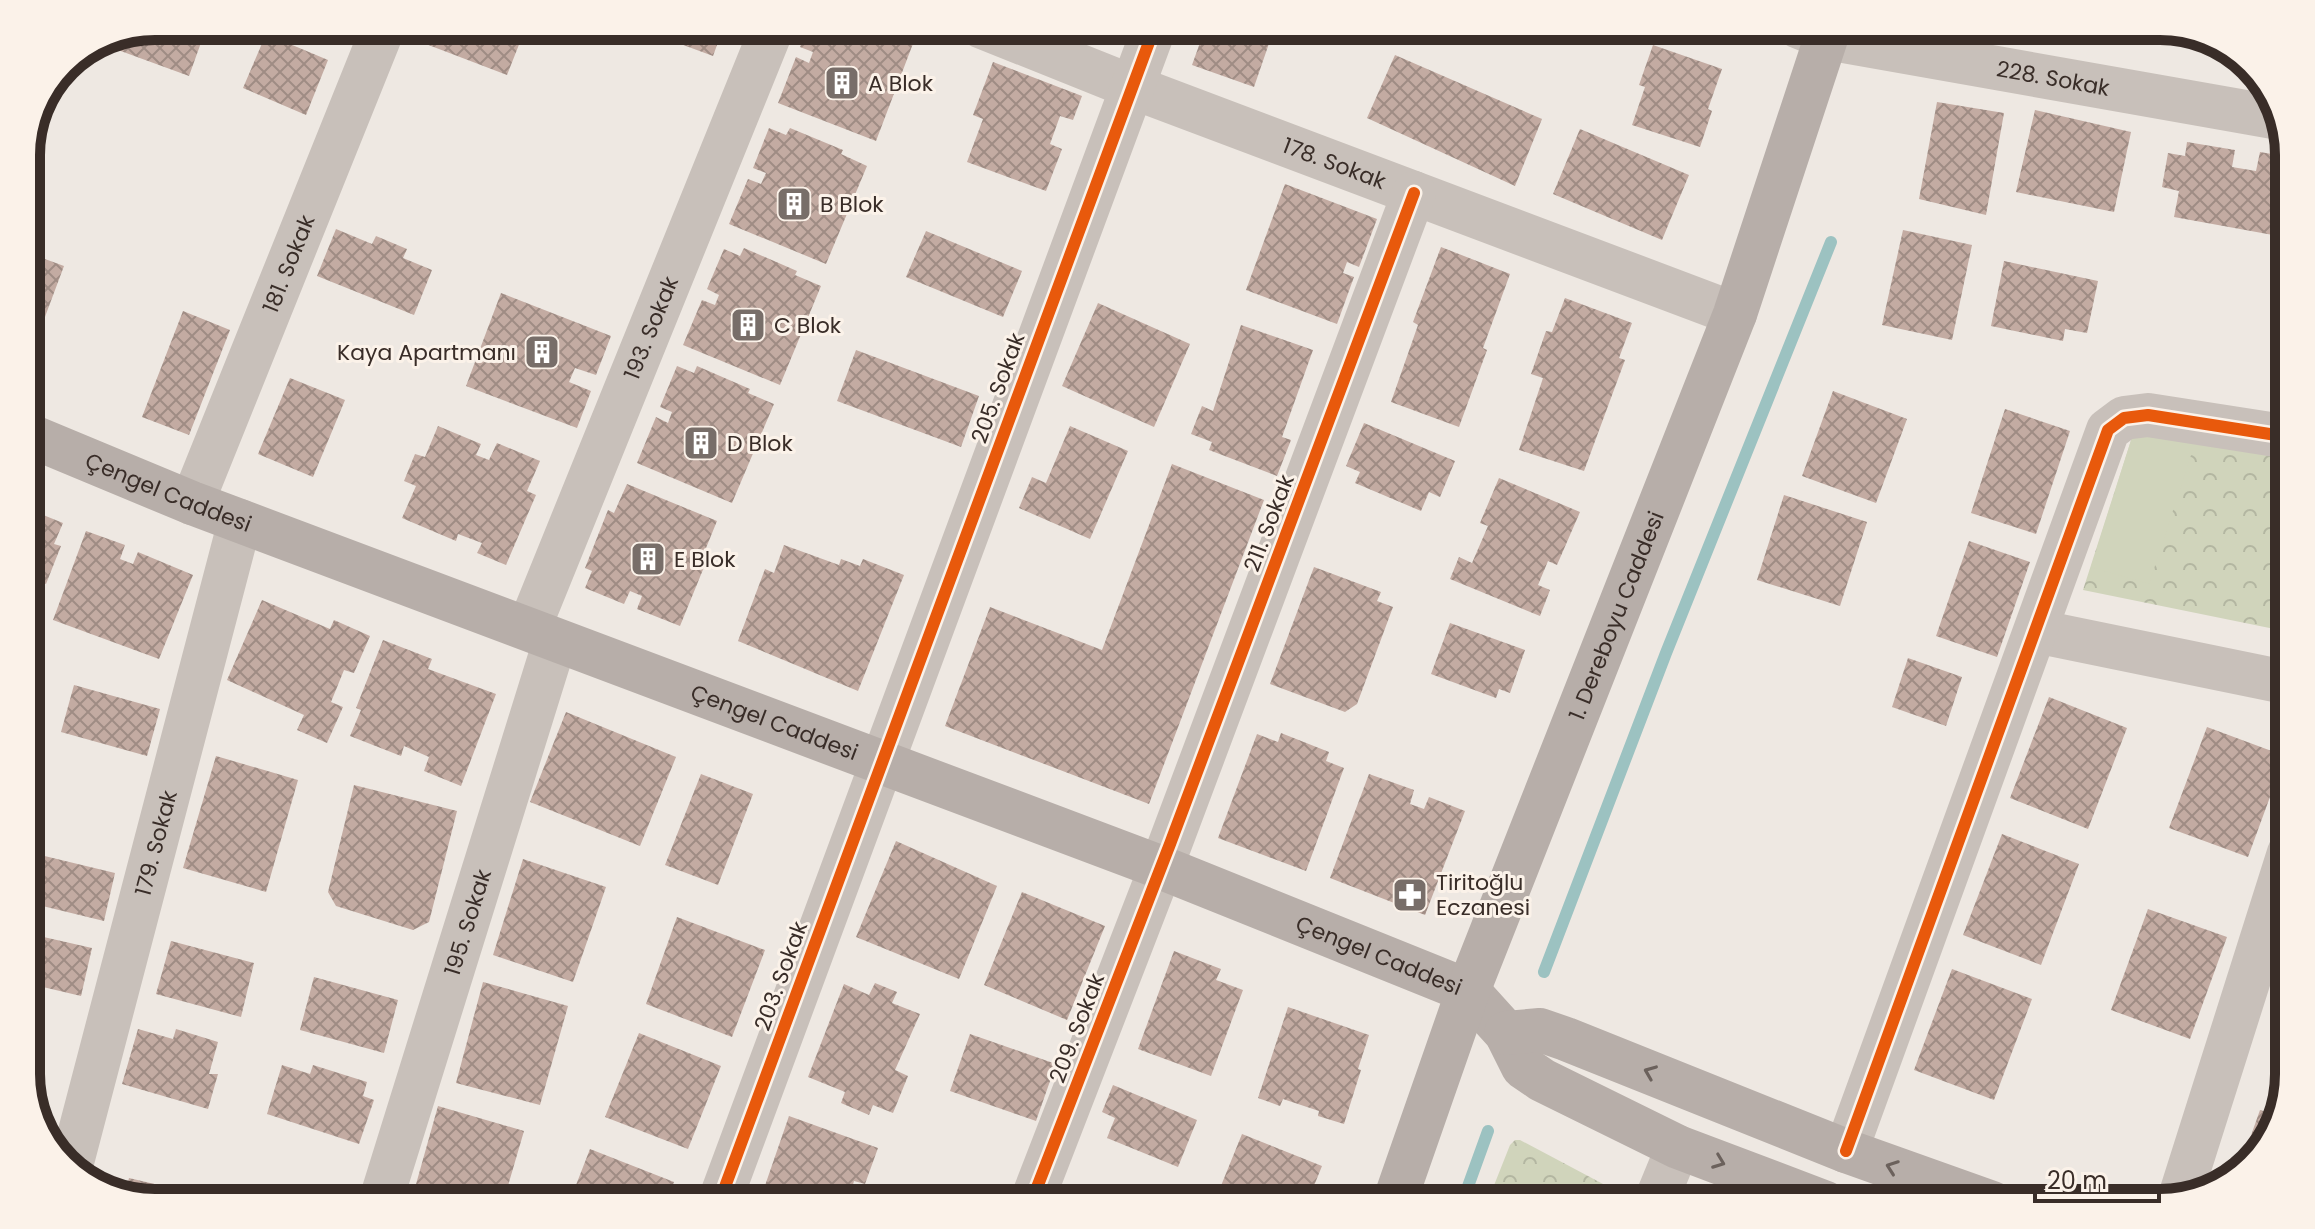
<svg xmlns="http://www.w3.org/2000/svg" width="2315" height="1229" viewBox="0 0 2315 1229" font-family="Poppins,sans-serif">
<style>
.park{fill:url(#park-crowns)}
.garden{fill:#d0d4bb}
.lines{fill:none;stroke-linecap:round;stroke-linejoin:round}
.stream{stroke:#9cc2c1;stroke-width:12}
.building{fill:url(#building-cross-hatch)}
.minor{stroke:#c8c0ba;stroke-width:44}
.major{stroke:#b7aea9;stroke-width:44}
.cycleway-casing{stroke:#fbf2e9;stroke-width:17}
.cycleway{stroke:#e8590c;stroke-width:12}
.oneway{stroke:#6b615c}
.labels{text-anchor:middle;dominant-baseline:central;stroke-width:6;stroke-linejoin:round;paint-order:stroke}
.street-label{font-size:22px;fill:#392d28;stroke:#fbf2e9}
.poi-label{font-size:22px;fill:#392d28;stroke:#fbf2e9;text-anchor:start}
.rim{fill:none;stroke:#392d28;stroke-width:10}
</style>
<defs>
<pattern id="park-crowns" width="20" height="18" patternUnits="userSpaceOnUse" patternTransform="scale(2)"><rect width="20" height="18" fill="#d0d4bb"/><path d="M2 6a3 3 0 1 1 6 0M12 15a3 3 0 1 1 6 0" fill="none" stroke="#b3b6a1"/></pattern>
<pattern id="building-cross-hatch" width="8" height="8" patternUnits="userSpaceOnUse" patternTransform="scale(2)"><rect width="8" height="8" fill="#c3aba2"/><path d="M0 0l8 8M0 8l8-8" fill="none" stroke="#9f8c84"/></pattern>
</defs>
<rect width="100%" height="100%" fill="#eee8e2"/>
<path class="park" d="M2134,431L2289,454V632L2083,590Z
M1515,1140H1520L1620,1193L1624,1203H1487L1510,1145Z"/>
<path class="garden" d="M2134,431L2196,440L2149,584L2091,567Z"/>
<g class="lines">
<path class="stream" d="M1544,972L1666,653L1831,242
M1462,1203L1488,1131"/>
</g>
<path class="building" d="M155,26H207L189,76L107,46Z
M424,26H500L522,37L507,75L418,41Z
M632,26H724L713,56Z
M808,26H890L888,31L914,41L876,141L778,103L796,57L809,63L813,52L800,47Z
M1206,26H1275L1254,87L1192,65Z
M266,34L328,60L306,115L243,88Z
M1653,45L1722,69L1708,109L1712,111L1700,147L1632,125L1645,87L1639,85Z
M1395,55L1542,119L1515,186L1367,118Z
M993,62L1082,96L1073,120L1060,116L1050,144L1062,149L1046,191L967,162L983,119L973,115Z
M1937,102L2004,113L1986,215L1919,199Z
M2035,110L2131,132L2114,212L2016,192Z
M769,128L786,135L790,128L843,150L841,154L867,166L826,264L729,224L748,179L761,184L766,173L753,168Z
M1580,129L1689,175L1662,240L1553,194Z
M2187,142L2235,150L2232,167L2256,171L2260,152L2289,157V238L2174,217L2179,191L2162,187L2168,153L2185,156Z
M1285,184L1377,219L1359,267L1347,262L1343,273L1354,277L1337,324L1246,290Z
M336,229L372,244L376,236L407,249L403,258L432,270L414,315L317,276Z
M1903,230L1972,245L1952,340L1882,325Z
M926,231L1022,271L1003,317L906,277Z
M1441,247L1510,274L1483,348L1487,350L1459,427L1391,402L1418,325L1413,322Z
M744,248L797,271L795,275L821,286L780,385L683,345L702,300L715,305L719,295L707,289L724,249L740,256Z
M26,252L64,266L27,365H26Z
M2004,261L2098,281L2087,333L2065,329L2063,341L1991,326Z
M501,293L611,336L596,375L575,368L569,382L591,391L577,428L466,386Z
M1565,298L1632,323L1619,358L1625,360L1584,471L1519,450L1543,378L1531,374L1546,331L1552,332Z
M1098,303L1190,344L1154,427L1062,386Z
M183,311L230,330L189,435L142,417Z
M1241,325L1313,350L1282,437L1291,440L1277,476L1209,450L1212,442L1191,434L1202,406L1213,411Z
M856,350L979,396L961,447L837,401Z
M677,366L694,373L697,366L750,389L748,393L774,404L732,503L637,463L656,417L668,423L672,412L660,407Z
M290,378L345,400L313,477L258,454Z
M1833,391L1907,419L1876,503L1802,476Z
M2005,409L2070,431L2036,534L1971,513Z
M1364,423L1455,461L1440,497L1429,492L1421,511L1355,483L1360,472L1346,466Z
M438,426L481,444L476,455L489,460L497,443L540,461L527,491L536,495L506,565L477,553L482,543L458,534L456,541L402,518L416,486L404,481L415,454L425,457Z
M1070,426L1128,451L1090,539L1019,508L1032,477L1046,483Z
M1172,464L1264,500L1149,804L945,726L990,607L1102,650Z
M1499,478L1580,512L1557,565L1548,561L1538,585L1550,590L1540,616L1450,579L1459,557L1472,563L1488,526L1480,523Z
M627,484L717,521L706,548L711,550L680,626L637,609L642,596L630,591L624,604L585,588L592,571L585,568L608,510L614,513Z
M1784,495L1867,522L1840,606L1757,580Z
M26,508L63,523L54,544L61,546L46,584L39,581L26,612Z
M86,531L125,545L120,559L133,564L138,552L193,575L159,659L53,620Z
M1969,541L2030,562L1997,657L1936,636Z
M784,545L839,565L841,559L860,566L863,559L904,575L858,691L738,641L765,569L774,573Z
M1314,567L1381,592L1377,601L1393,607L1357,704L1345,712L1270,684Z
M262,600L330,629L334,620L370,636L354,673L344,670L331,702L343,707L327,743L297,730L304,715L227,680Z
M1450,623L1525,650L1510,693L1499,689L1496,698L1431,674Z
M383,640L432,659L428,669L496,694L461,786L424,771L429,757L404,746L401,756L350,736L361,710L356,708Z
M1908,658L1962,677L1946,726L1892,707Z
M74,685L160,709L147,756L61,732Z
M2049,697L2127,728L2088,829L2010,798Z
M566,712L676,757L640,846L530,802Z
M2207,727L2285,756L2248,857L2169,828Z
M1281,733L1329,752L1326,761L1344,768L1306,871L1218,838L1257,734L1278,742Z
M216,756L298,780L266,892L183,868Z
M701,774L753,794L718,885L665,865Z
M1369,774L1414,790L1410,804L1424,809L1429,797L1465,811L1425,915L1330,878Z
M354,785L457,811L429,922L413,930L336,906L328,892Z
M2002,834L2079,864L2041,965L1963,935Z
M896,841L997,886L959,979L856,937Z
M28,852L115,873L104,921L26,902Z
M523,859L606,887L573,982L493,955Z
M1022,892L1105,926L1067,1020L984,985Z
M2148,909L2227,937L2190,1039L2111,1010Z
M677,917L765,950L732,1037L646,1004Z
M26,933L92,948L81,996L26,983Z
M171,941L254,963L241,1017L156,994Z
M1174,951L1221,969L1216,980L1243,990L1211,1076L1138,1049Z
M1952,969L2032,999L1994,1100L1914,1070Z
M314,977L398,1000L384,1053L300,1030Z
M483,982L568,1006L540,1105L456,1083Z
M875,983L897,992L892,1003L920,1014L895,1070L908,1076L893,1113L873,1105L869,1115L841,1103L845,1092L808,1077L844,984L869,995Z
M1288,1007L1369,1035L1358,1069L1361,1070L1344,1124L1318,1116L1319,1111L1283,1099L1280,1106L1258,1098Z
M138,1029L173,1039L176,1029L218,1042L209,1074H218L208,1109L122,1084Z
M639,1033L721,1066L688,1149L605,1117Z
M970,1034L1056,1064L1036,1121L950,1091Z
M282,1065L310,1074L313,1065L367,1082L363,1096L374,1100L359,1144L267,1114Z
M1113,1085L1197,1120L1178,1167L1107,1138L1115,1118L1102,1112Z
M438,1106L524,1131L503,1203L411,1202Z
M2260,1110L2279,1116L2275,1132L2237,1175Z
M789,1116L878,1148L865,1184L854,1181L851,1192L858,1194L854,1203H759Z
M1242,1134L1322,1166L1307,1203H1214Z
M590,1149L674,1182L666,1203H569Z
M129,1178L163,1186L161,1195L190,1203H155L101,1190L103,1180L127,1186Z"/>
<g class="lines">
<g class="minor">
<path id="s1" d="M980,26L1130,86L1735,314"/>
<path id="s2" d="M1797,26L1827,38L2279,118"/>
<path id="s3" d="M192,503L384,26"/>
<path id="s4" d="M529,628L773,26"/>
<path d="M2036,631L2289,683"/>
<path d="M1846,1151L2108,430L2124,418L2148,415L2289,437"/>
<path id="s5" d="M71,1166L240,521"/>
<path d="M2180,1197L2289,853"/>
<path id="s6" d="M380,1203L555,641"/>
<path d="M719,1203L1155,26"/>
<path d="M1031,1203L1170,844L1414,193"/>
<path d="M1655,1203L1678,1147"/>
</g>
<g class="major">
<path id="s7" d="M26,434L192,503L1160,867L1468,991L1506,1033L1523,1067L1542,1080L1678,1147L1826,1203"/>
<path d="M1506,1033L1540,1030L1566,1039L1846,1151L1992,1203"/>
<path id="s8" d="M1394,1203L1468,991L1735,314L1830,26"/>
</g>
<defs>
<path id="cycleway" d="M1846,1151L2108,430L2124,418L2148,415L2289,437
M719,1203L1155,26
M1031,1203L1170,844L1414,193"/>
</defs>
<use href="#cycleway" class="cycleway-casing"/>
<use href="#cycleway" class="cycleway"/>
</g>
<defs><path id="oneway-chevron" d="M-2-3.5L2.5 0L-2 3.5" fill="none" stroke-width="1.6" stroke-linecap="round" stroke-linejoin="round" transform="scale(2)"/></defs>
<g class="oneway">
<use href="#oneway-chevron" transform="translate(1650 1072) rotate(-158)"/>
<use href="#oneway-chevron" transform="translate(1719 1162) rotate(21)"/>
<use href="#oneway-chevron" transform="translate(1892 1167) rotate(-160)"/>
</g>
<defs>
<symbol id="building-square" viewBox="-11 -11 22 22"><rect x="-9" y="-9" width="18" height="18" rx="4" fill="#786e69" stroke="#fbf2e9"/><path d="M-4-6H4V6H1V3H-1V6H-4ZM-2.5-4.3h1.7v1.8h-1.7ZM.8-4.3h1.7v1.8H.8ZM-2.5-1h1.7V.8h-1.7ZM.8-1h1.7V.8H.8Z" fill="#fff"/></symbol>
<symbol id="pharmacy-square" viewBox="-11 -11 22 22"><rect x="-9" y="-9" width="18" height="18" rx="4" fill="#786e69" stroke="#fbf2e9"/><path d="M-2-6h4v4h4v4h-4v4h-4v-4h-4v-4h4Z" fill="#fff"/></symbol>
</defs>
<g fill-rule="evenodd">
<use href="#building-square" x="822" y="63" width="40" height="40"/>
<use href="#building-square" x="774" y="184" width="40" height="40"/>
<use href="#building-square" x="728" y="305" width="40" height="40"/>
<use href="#building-square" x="522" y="332" width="40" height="40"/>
<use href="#building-square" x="681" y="423" width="40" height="40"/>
<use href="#building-square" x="628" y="539" width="40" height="40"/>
<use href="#pharmacy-square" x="1390" y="875" width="40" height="40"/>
</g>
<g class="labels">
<g class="street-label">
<text stroke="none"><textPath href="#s2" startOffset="262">228. Sokak</textPath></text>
<text stroke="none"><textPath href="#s1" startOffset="380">178. Sokak</textPath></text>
<text stroke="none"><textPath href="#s3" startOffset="258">181. Sokak</textPath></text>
<text stroke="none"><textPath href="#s4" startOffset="324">193. Sokak</textPath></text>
<text transform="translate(998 388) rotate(-70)">205. Sokak</text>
<text stroke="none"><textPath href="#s7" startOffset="154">Çengel Caddesi</textPath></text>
<text transform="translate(1269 523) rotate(-69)">211. Sokak</text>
<text stroke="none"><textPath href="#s8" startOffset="628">1. Dereboyu Caddesi</textPath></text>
<text stroke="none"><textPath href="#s7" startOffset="802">Çengel Caddesi</textPath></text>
<text stroke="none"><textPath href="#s5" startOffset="334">179. Sokak</textPath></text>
<text stroke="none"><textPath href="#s6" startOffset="294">195. Sokak</textPath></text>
<text stroke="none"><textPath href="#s7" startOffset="1450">Çengel Caddesi</textPath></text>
<text transform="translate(781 976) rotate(-70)">203. Sokak</text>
<text transform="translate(1077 1028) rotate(-69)">209. Sokak</text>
</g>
<g class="poi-label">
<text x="868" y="83">A Blok</text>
<text x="820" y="204">B Blok</text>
<text x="774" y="325">C Blok</text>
<text x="516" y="352" text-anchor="end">Kaya Apartmanı</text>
<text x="727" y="443">D Blok</text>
<text x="674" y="559">E Blok</text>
<text x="1436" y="882">Tiritoğlu<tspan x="1436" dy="25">Eczanesi</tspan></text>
</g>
</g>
<path d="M0 0H2315V1229H0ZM155 40H2160A115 115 0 0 1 2275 155V1074A115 115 0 0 1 2160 1189H155A115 115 0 0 1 40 1074V155A115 115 0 0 1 155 40Z" fill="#fbf2e9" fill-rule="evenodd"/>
<path class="rim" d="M155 40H2160A115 115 0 0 1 2275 155V1074A115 115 0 0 1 2160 1189H155A115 115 0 0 1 40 1074V155A115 115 0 0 1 155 40Z"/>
<path d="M2035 1189v12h124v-12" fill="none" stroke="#392d28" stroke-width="4"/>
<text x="2047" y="1189" font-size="24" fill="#392d28" stroke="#fbf2e9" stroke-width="6" paint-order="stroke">20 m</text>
</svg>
